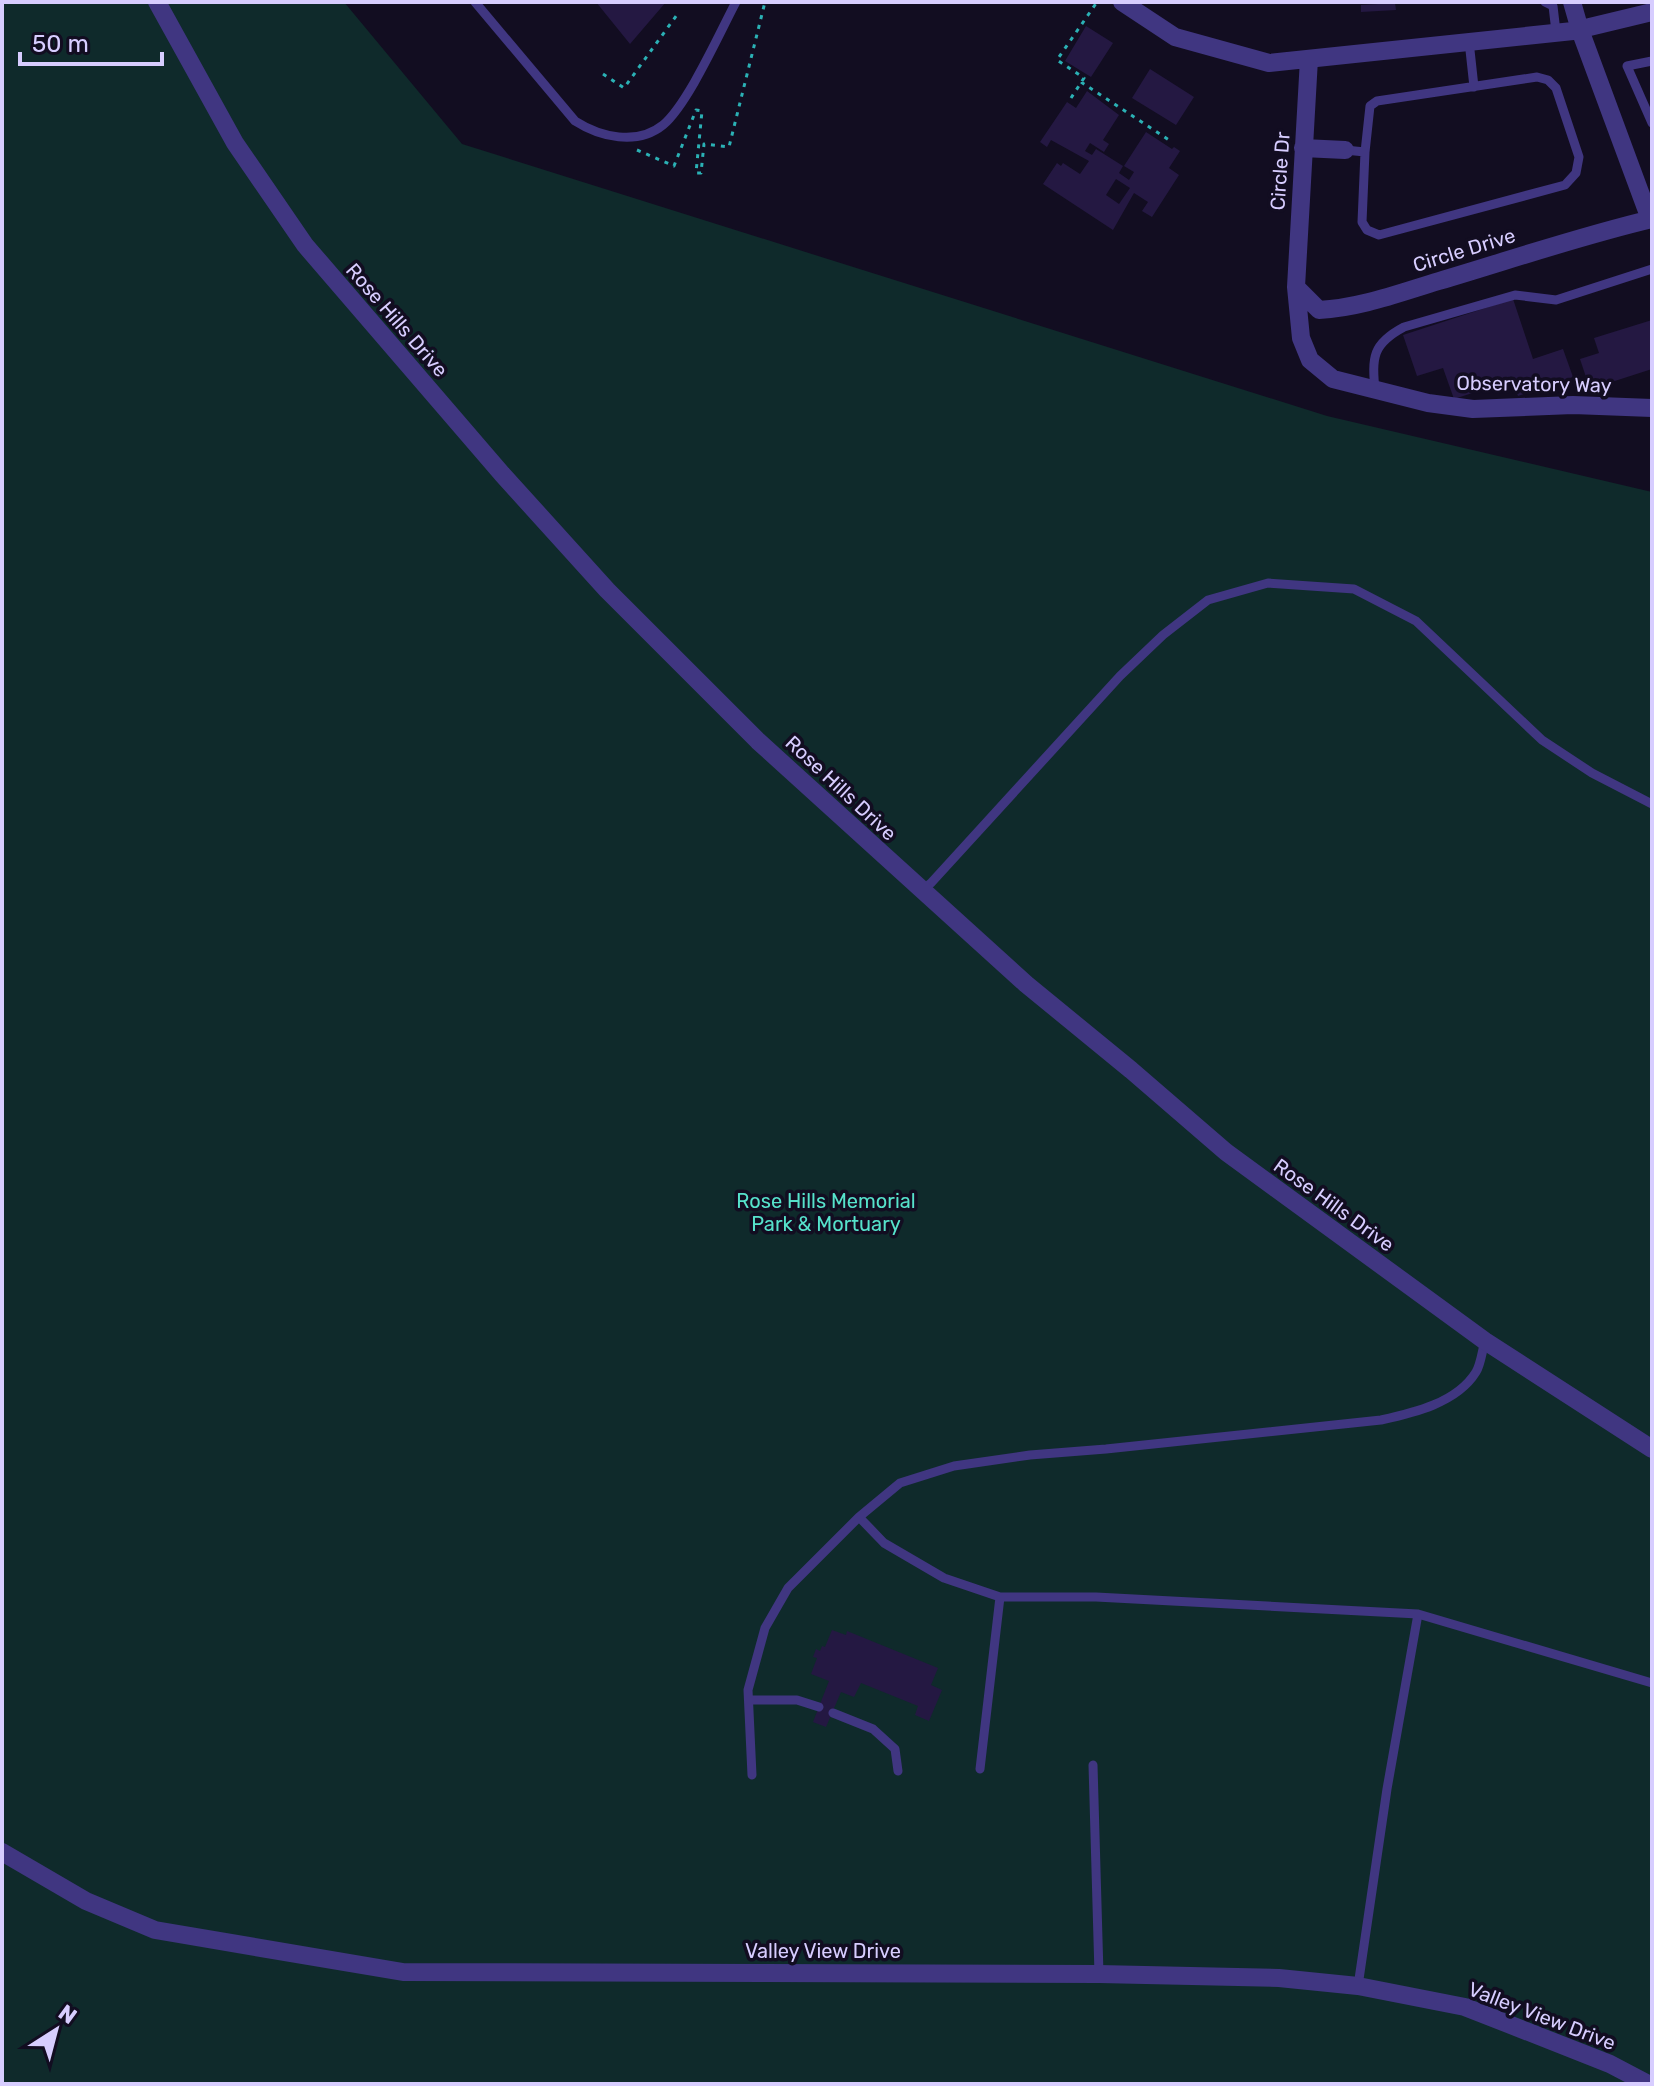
<svg xmlns="http://www.w3.org/2000/svg" width="1654" height="2086" viewBox="0 0 1654 2086" font-family="Rubik,sans-serif">
<style>
.green{fill:#0f2a2b}
.building{fill:#241842;fill-rule:evenodd}
.lines{fill:none;stroke-linecap:round;stroke-linejoin:round}
.path{stroke:#2bb1b5;stroke-width:3;stroke-dasharray:4 6;stroke-linecap:butt}
.lane{stroke:#403681;stroke-width:9}
.street{stroke:#403681;stroke-width:18}
.labels{text-anchor:middle;dominant-baseline:central;stroke-width:7;stroke-linejoin:round;paint-order:stroke}
.street-label{font-size:20px;fill:#d7cdff;stroke:#120d21}
.park-label{font-size:20px;fill:#56e2cb;stroke:#120d21}
</style>
<rect width="100%" height="100%" fill="#120d21"/>
<path class="green" d="M2,2H344L462,144L1327,416L1652,492V2084H2Z"/>
<path class="building" d="M596,2H666L630,44Z
M1395,3L1396,10L1361,12V5Z
M1086,26L1113,43L1091,77L1065,61Z
M1150,69L1194,97L1176,125L1132,98Z
M1087,91L1119,115L1103,140L1109,144L1104,152L1090,143L1085,151L1092,155L1096,149L1123,166L1119,173L1129,180L1134,172L1124,166L1146,132L1172,149L1174,147L1180,151L1169,168L1179,175L1152,217L1142,211L1148,202L1134,193L1113,230L1043,184L1057,163L1061,166L1063,163L1080,174L1089,161L1051,140L1047,147L1040,142L1067,102L1076,108ZM1116,179L1130,188L1119,204L1106,195Z
M1513,299L1533,359L1563,349L1573,377L1518,396L1512,380L1454,399L1443,368L1417,376L1403,335Z
M1652,320V369L1590,389L1580,359L1599,353L1594,338Z
M832,1630L846,1635L847,1631L938,1668L931,1685L942,1690L929,1721L915,1715L918,1706L861,1683L854,1697L841,1692L826,1727L813,1722L829,1681L811,1674L817,1658L813,1657L816,1649L820,1651L822,1646L825,1647Z"/>
<g class="lines">
<path class="path" d="M603,74L624,88L679,12
M1081,82L1169,140
M1071,98L1084,78L1057,60L1097,2
M637,150L674,166L696,110L702,111L696,173H701L704,144L729,147L765,2"/>
<path class="lane" d="M475,2L575,121C600,137 637,146 663,125C688,104 719,34 736,2
M1545,2L1553,6L1556,32
M1469,41L1474,87
M1652,61L1627,66L1652,123
M1345,150L1365,152L1370,106L1377,101L1537,77L1548,80L1556,88L1579,157L1576,173L1565,185L1379,235L1367,230L1362,222L1365,152
M1375,391C1372,357 1372,344 1404,327L1515,295L1556,300L1652,269
M921,891L931,883L1120,676L1163,635L1208,600L1268,583L1354,589L1416,621L1542,740L1592,773L1652,804
M859,1517L884,1543L944,1578L1000,1597H1096L1418,1614L1652,1683
M749,1700H797L819,1707
M833,1713L873,1729L895,1749L898,1771
M1093,1765L1099,1974
M980,1769L1000,1597
M752,1775L748,1690L765,1628L788,1588L859,1517L900,1483L954,1466L1030,1455L1106,1449L1381,1420C1413,1413 1457,1403 1476,1372C1481,1364 1482,1351 1485,1341
M1358,1986L1387,1789L1418,1614"/>
<path class="street" d="M157,2L235,143L305,245L502,474L607,590L758,741L1026,984L1131,1070L1226,1152L1485,1341L1652,1449
M1122,2L1175,37L1269,63L1573,31L1652,12
M1572,2L1580,30L1650,219
M1309,59L1296,287L1301,338L1310,360L1333,379L1428,403L1473,409L1573,405L1652,408
M1303,148L1345,150
M1296,287L1319,310C1360,308 1399,293 1439,281C1510,260 1580,236 1652,219
M2,1852L86,1901L155,1930L403,1972L1099,1974L1279,1978L1358,1986L1465,2007L1610,2064L1648,2084"/>
</g>
<g class="labels">
<g class="street-label">
<text transform="translate(1280 171) rotate(-86)">Circle Dr</text>
<text transform="translate(1464 250) rotate(-17)">Circle Drive</text>
<text transform="translate(397 320) rotate(49)">Rose Hills Drive</text>
<text transform="translate(1534 384) rotate(1)">Observatory Way</text>
<text transform="translate(841 788) rotate(43)">Rose Hills Drive</text>
<text transform="translate(1334 1205) rotate(36)">Rose Hills Drive</text>
<text x="823" y="1951">Valley View Drive</text>
<text transform="translate(1542 2016) rotate(21)">Valley View Drive</text>
</g>
<g class="park-label">
<text x="826" y="1201">Rose Hills Memorial<tspan x="826" dy="23">Park &amp; Mortuary</tspan></text>
</g>
</g>
<rect width="1654" height="2086" fill="none" stroke="#d7cdff" stroke-width="8"/>
<g transform="translate(56 2030) rotate(36)" stroke="#120d21" stroke-width="6" paint-order="stroke">
<path d="M0-6L14 30L0 20L-14 30Z" fill="#d7cdff"/>
<text y="-12" font-size="22" font-weight="bold" text-anchor="middle" fill="#d7cdff">N</text>
</g>
<path d="M20 52v12h142v-12" fill="none" stroke="#d7cdff" stroke-width="4"/>
<text x="32" y="52" font-size="24" fill="#d7cdff" stroke="#120d21" stroke-width="6" paint-order="stroke">50 m</text>
</svg>
